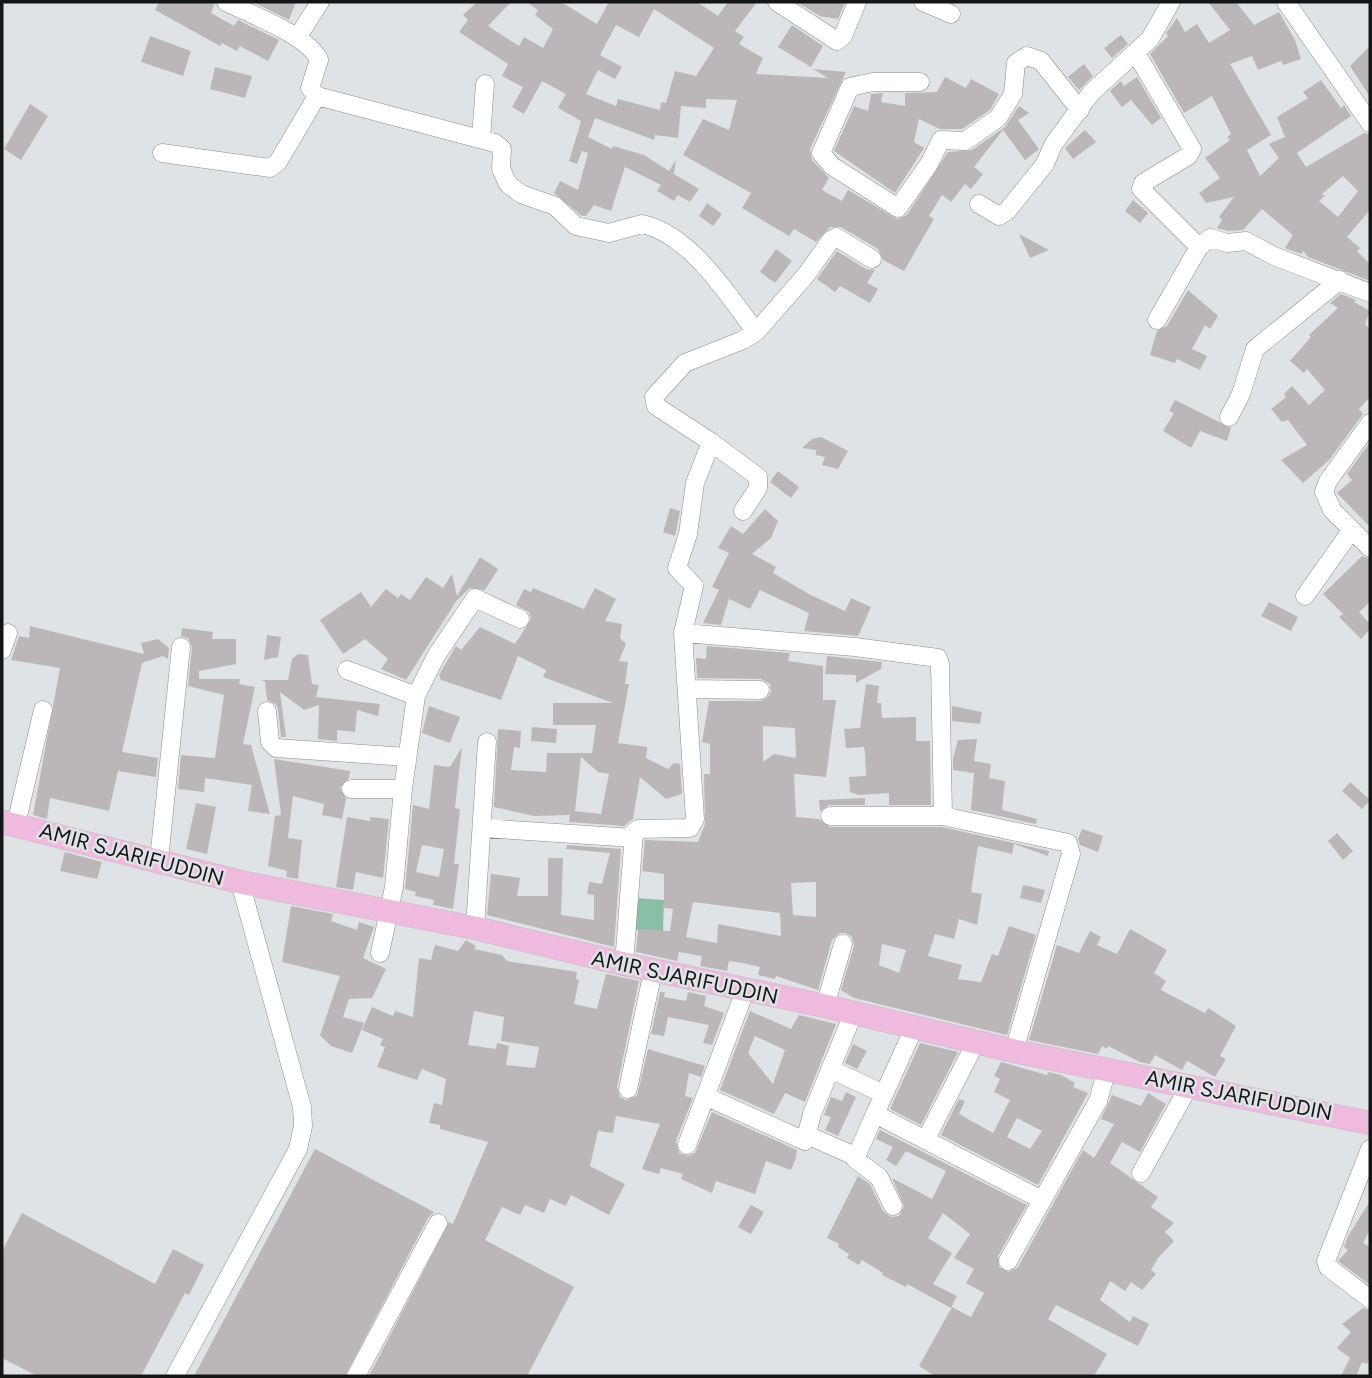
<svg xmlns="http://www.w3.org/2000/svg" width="1372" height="1378" viewBox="0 0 1372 1378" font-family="Figtree,sans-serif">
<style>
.green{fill:#8abea5}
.building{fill:#bbb7b9;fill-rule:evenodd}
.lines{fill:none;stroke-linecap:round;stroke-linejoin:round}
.minor-casing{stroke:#8a8d8f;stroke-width:19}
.major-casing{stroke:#bdbdbe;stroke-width:24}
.minor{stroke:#fff;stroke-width:18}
.major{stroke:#eebbdf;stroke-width:23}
.labels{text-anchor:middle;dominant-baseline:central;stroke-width:5;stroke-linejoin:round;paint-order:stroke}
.street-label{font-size:21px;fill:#141516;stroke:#e0e3e6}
</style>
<rect width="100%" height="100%" fill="#e0e3e6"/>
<path class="green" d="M635,898L664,900L663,931L635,930Z"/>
<path class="building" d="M159,2H215L211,13L234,26L238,20L279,40L268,61L240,46L237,51L222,43L220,46L155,10Z
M253,2H296L289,20Z
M477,2H511L488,26L519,46L524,37L543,48L553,29L535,15L538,10L527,2H561L597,24L609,2H697L718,16L728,2H757L735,31L744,37L739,44L763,58L756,74L828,78L813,69L846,72L810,149L812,160L829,178L822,190L842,201L848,190L897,219L907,215L948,152L972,150L1005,127L1019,106L1029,113L1018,120L1039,149L1025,160L1003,130L974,167L983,174L971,189L965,184L951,202L942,195L929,216L934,219L904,271L883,260L878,249L841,227H830L816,242L794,229L789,236L742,208L751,193L683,155L703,119L729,130L737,100L706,99V108L681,106L678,138L655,135L654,140L595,118L588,137L612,149L613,146L644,155L669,171L676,160L674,174L699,189L690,202L678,195L674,201L657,191L661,185L625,167L611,211L594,205L586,216H582L554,193L560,181L578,190L588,153L582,151L577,164L569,161L581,121L558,108L566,94L542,81L524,114L512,107L523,87L502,76L508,64L459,32L468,20L463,15ZM654,9L714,48L696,76L675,71L666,103L661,102L660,110L618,99L616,106L586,94L598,70L615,79L622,67L600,55L616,25L639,37Z
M797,2H845L838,19L820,16Z
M1208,2H1236L1254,25L1279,12L1295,40L1301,59L1283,65L1281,61L1258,70L1252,56L1230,64L1271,135L1247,150L1260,176L1279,158L1269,144L1285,137L1277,117L1308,98L1303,92L1321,80L1341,108L1344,105L1351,116L1297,153L1306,167L1364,133L1370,134V210L1347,237L1360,248L1357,251L1370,264V281L1308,257L1303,251L1301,254L1285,248L1293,235L1262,209L1243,230L1228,231L1217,228L1222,220L1219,217L1234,197L1206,203L1199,193L1220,178L1205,158L1230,140L1227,137L1231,134L1212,96L1184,113L1150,54L1168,36L1166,33L1177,18L1185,32L1197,24L1209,43L1230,30ZM1343,176L1358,191L1338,217L1319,201L1325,196L1322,194Z
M792,25L823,46L811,67L778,47Z
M1121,35L1128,44L1112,58L1104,48Z
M150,36L191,51L183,76L141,62Z
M1370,46V97L1350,66Z
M1084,64L1093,76L1079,90L1068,77Z
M215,67L252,76L245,98L210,89Z
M945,77L966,88L971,79L999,94L990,110L962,129H940L919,119L914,142L924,148L895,193L834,151L854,106L868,111L871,94L883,93L881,102L905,106V93L937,92Z
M1137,77L1161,118L1152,125L1131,100L1122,107L1110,91L1121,81L1124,86Z
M30,104L48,116L21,160L4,149Z
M1085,130L1096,142L1073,159L1065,148Z
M1133,200L1148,213L1140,223L1125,211Z
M707,203L722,214L713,226L699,216Z
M1019,234L1049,250L1030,258Z
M776,249L792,261L775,283L760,272Z
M837,251L866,269L875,270L867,283L878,289L870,303L840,286L835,292L817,279Z
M1188,290L1218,316L1210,329L1205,325L1192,349L1207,356L1200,370L1177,359L1175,363L1150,355L1157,331L1167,326Z
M1341,294L1356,300L1354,302L1370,311L1365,324L1370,329V397L1359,409L1363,414L1329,460L1303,483L1281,460L1307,445L1288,420L1282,422L1271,409L1286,397L1284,394L1292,386L1309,405L1325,390L1307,369L1304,373L1290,361L1311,337L1309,335L1338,308L1330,303Z
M1175,400L1231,428L1227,441L1200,431L1191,448L1163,431L1174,413L1169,411Z
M821,437L848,451L838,469L822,465L825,457L816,455V450L802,448L812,439Z
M1370,442V527L1337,493L1352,480L1347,474Z
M778,471L799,487L791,498L770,482Z
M670,508L680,511L675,536L663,532Z
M765,509L778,521L771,538L752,554L776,567L773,573L809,594L845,611L851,598L871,607L858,636L804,631L809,613L760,590L750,609L729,599L721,625L703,623L719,590L712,587L729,553L718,548L731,526L743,534Z
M1362,556L1370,559V602L1359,612L1370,624V629L1361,639L1339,617L1343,614L1323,594Z
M480,557L498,569L485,590L470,588L457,600L406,680L381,669L388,659L365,639L343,654L320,620L361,592L371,607L386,589L398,598L401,594L410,600L426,577L443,588L452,574L457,596Z
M533,588L584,609L595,588L616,599L605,621L622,624L620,638L626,644L619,661L628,662L625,684H629L618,743L647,747L646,758L668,769L674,763L680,764L682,794L666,799L640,777L633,819L624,826L569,822L570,815L534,816L494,807L498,729L521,731L520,748L514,747L511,770L546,772L547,753H592L596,725H553V703H613L543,677L546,670L518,656L501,700L441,680L439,675L456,646L461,650L480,627L515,644L531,619L529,612L516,605L524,589L531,592ZM581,757L598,772L609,774L601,814L575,811Z
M1269,602L1298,617L1291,631L1261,616Z
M30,626L144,654L141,643L158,639L169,648L168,659L163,656L142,663L122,752L158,758L156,777L118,771L109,811L50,798L47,819L33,815L60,668L11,660L19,636L29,638Z
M182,628L213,632L212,639H236V664L199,671V679H240L239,684L255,687L243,744L251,745L270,814L248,811L252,785L205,778L204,792L178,789L181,755L215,758L224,695L188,686L192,647L188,638L181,636Z
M267,635L281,637L278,657L264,660Z
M707,646L790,653L788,661L823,666V700H836L826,777L794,774L796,817L819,819L830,827H942L1049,851L1048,856L1014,844L1012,854L978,846L971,892L982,894L977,925L959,919L954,939L935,934L928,956L962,965L958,979L981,982L992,954L998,956L1009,926L1036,935L1007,1035L854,998L841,990L854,946L852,937L845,933H840L832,940L818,990L776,976L775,979L758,975L760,967L743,963L729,961L727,971L700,966L702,956L679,952L677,961L636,952L638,930L670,931L673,909L664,908V874L642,871L645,840L698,842L705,824L704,774H710V744L702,742L709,701H761L769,696L771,691L770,684L761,679L697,678L696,658L706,659ZM763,726L795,728L796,758L774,754L763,762ZM816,882V917L793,915L791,883ZM693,902L780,913L781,936L718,924L717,943L686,937ZM882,944L906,950L899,973L879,965Z
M298,654L308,655L312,684L319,685L316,697L380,704L378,716L357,710L355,732L337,730V741L318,739L319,705L304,710L280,692L286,737H281L278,709L276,704L267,700L265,682L262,680H288L292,659Z
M827,656L882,662L881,669L856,683V675L825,674Z
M866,684L879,686L877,703H881L882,718L916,717V741H930L931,805H889V793L859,795L850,792L849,777L866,776L865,753L864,747L846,748L844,729L860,728Z
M429,706L460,717L450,743L422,733Z
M952,706L982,712L980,724L952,721Z
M532,727L557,729L556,743L531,741Z
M977,739L974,761L991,764L989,778L1005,781L1002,810L1037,819L1036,824L971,810L974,773L953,770V758L958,740Z
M462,747L455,808L460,809L454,864H459L453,909L433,905L434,900L415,896L416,892L405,889L413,805L429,809L434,765L450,767ZM422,845L444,849L439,877L416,872Z
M274,759L350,771L349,778L340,788L346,799L342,819L322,815L324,804L293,796L288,838L302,840L298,879L286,877L287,871L268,866L275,816L281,815Z
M1350,782L1370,800L1362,809L1342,791Z
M865,798V805H829L820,811L819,800Z
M196,803L216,807L207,854L186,849Z
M347,817L370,821V817L389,819L383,878L356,872L353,890L336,887Z
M1082,829L1103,836L1098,852L1080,845L1078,839Z
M1337,833L1353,851L1343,860L1328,841Z
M567,845L621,849L614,947L487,915L491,874L520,878L517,896H548V858H563L561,915L594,920V895L587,894L589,882L602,884L610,853L566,849Z
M65,852L102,862L97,879L60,871Z
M1023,885L1045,890L1041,903L1020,898Z
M291,906L333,914L331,921L357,930L359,922L374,927L363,958L386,969L372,998L349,999L343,1017L364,1023L352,1053L331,1046L320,1035L340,976L282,962Z
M1130,929L1167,950L1154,973L1166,981L1161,990L1205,1013L1208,1008L1236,1026L1220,1056L1226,1059L1215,1077L1187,1061L1182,1070L1155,1055L1150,1064L1140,1062L1108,1046L1107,1049L1102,1046L1098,1054L1029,1040L1057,945L1079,953L1090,931L1101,937L1097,945L1117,954Z
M466,940L476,946L474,949L502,955L507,961L577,972L576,979L579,980L574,1004L597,1009L606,974L639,981L617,1087L620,1097L626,1100L637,1096L648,1049L705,1066L701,1077L689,1073L685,1096L693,1098L676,1141L679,1153L688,1156L695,1153L712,1112L797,1150L796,1158L791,1170L766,1161L755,1194L716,1181L712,1193L681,1179L683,1174L661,1168L659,1174L642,1169L660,1124L616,1116L613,1133L598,1131L590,1166L625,1184L609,1215L571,1195L566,1206L550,1199L544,1213L525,1205L520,1215L502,1207L485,1240L574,1287L527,1376H369L449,1222L453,1224L488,1142L440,1129V1125L429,1123L434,1103L442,1105L446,1079L422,1069L417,1080L377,1067L385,1047L380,1045L383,1039L362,1030L372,1007L393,1016L395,1011L413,1017L419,958L431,960L435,945L458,951ZM474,1011L504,1017L501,1041L539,1047L535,1068L506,1065L509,1046L497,1043L496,1049L468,1045Z
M660,992H665L664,997L686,1001L688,992L706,996L704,1006L724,1013L712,1045L703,1043L709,1025L668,1017L664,1036L651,1034Z
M750,1011L791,1029L799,1015L836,1024L805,1102L785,1093L774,1114L720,1090ZM755,1036L785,1050L773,1084L748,1053Z
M920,1043L958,1052L921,1125L890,1109Z
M853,1044L867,1051L857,1069L845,1063Z
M1001,1062L1047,1075L1048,1072L1061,1075L1075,1083L1073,1087L1088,1093L1038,1185L941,1135L959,1099L965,1101L959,1114L993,1133L1010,1100L994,1092L1000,1079L994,1076ZM1017,1118L1042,1131L1030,1149L1007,1137Z
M846,1092L856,1097L838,1136L825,1130L831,1117L824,1115L831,1097L842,1101Z
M1148,1093L1166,1104L1140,1152L1122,1142L1110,1163L1158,1197L1151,1207L1174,1223L1165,1232L1174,1241L1158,1258L1151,1270L1156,1274L1142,1290L1131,1282L1125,1291L1110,1281L1100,1300L1130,1322L1133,1316L1149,1324L1138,1346L1056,1305L1048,1319L1107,1354L1094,1376H935L919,1366L952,1307L971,1317L984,1293L966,1283L974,1269L954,1258L970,1234L943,1213L928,1238L952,1253L933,1284L957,1296L951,1308L907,1284L906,1287L882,1275L883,1273L862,1260L859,1265L847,1258L849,1254L838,1247L839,1244L827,1238L858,1176L870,1184L883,1211L891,1217L899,1216L904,1206L892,1178L932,1199L946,1171L906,1151L896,1166L886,1160L893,1147L876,1139L880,1130L1027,1205L998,1256L999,1267L1009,1272L1018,1267L1083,1150L1094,1158L1114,1124L1101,1119L1112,1095L1141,1106Z
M315,1149L434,1212L428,1218L345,1376H194Z
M1370,1201V1230L1363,1243L1370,1247V1285L1338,1261L1348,1250L1344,1247L1348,1236Z
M751,1205L764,1212L751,1234L738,1227Z
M22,1213L155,1284L173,1249L204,1265L189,1295L185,1293L141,1376H37L2,1358V1251Z
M1363,1308L1370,1310V1357L1367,1364L1362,1362L1356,1376H1341L1350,1358L1337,1348L1351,1332L1342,1324Z"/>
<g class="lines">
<defs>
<path id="minor" d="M226,2C250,14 309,36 319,60L310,88L317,96L495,143L502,149L501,169L508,184L521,194L555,206L576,226L609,233L642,224C690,234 728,295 756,332
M777,2L837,41L843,36L857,2
M923,2L951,14
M1286,2L1370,123
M297,38L320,2
M1136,53L1192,149L1188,156L1143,183L1141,189L1199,247
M920,82H873L850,87L821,153L832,166L898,208L929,164L941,140L965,141L998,118L1013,94L1016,63L1027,56L1041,61L1080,110
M481,138L485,84
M162,153L270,168L278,162L317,96
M979,204L999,216L1007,211L1045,164L1053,145L1091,93L1150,39L1171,2
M1157,320L1199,247L1210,238L1227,243L1246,241L1274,256L1370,293
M1229,417L1241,394L1255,349L1340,280
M1370,423L1328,481L1324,492L1332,510L1370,548
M711,442L758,477V488L743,511
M1305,596L1351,531
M683,633L855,647L938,658L940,664L943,816
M2,650L8,633
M347,670L416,696
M687,689L760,690
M267,711L270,742L276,748L407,757
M351,789H403
M830,816H943L1068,843L1071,854L1014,1051
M16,824L43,710
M483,828L634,838
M159,860L181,647
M475,928L487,742
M380,953L394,887L403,789L416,696L436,656L475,598L520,619
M624,964L634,832L638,829L690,828L695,819L683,633L694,586L677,568L688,534L695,483L711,442L656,406L654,397L685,363L743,340L756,332L806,275L831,240L836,237L872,259
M825,1006L843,944
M914,1028L875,1114L1042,1200
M830,1069L884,1094
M628,1089L653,971
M705,1096L805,1141L812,1114L853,1014
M875,1114L855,1159L879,1177L893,1206
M807,1135L857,1157
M926,1139L976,1042
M687,1145L745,991
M1370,1149L1326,1261L1328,1267L1370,1299
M1141,1173L1189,1086
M1008,1261L1098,1101L1107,1069
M175,1376L298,1149L303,1126L302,1107L240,882
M356,1376L438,1223"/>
<path id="major" d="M2,822L240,882L475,928L624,964L825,1006L1014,1051L1370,1123"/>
</defs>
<use href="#minor" class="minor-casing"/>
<use href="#major" class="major-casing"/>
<use href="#minor" class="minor"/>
<use href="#major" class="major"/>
</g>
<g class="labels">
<g class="street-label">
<text transform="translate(132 854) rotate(15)">AMIR SJARIFUDDIN</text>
<text transform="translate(685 977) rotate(12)">AMIR SJARIFUDDIN</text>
<text transform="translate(1239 1095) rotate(11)">AMIR SJARIFUDDIN</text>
</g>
</g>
<rect width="1372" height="1378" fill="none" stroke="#141516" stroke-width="7"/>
</svg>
